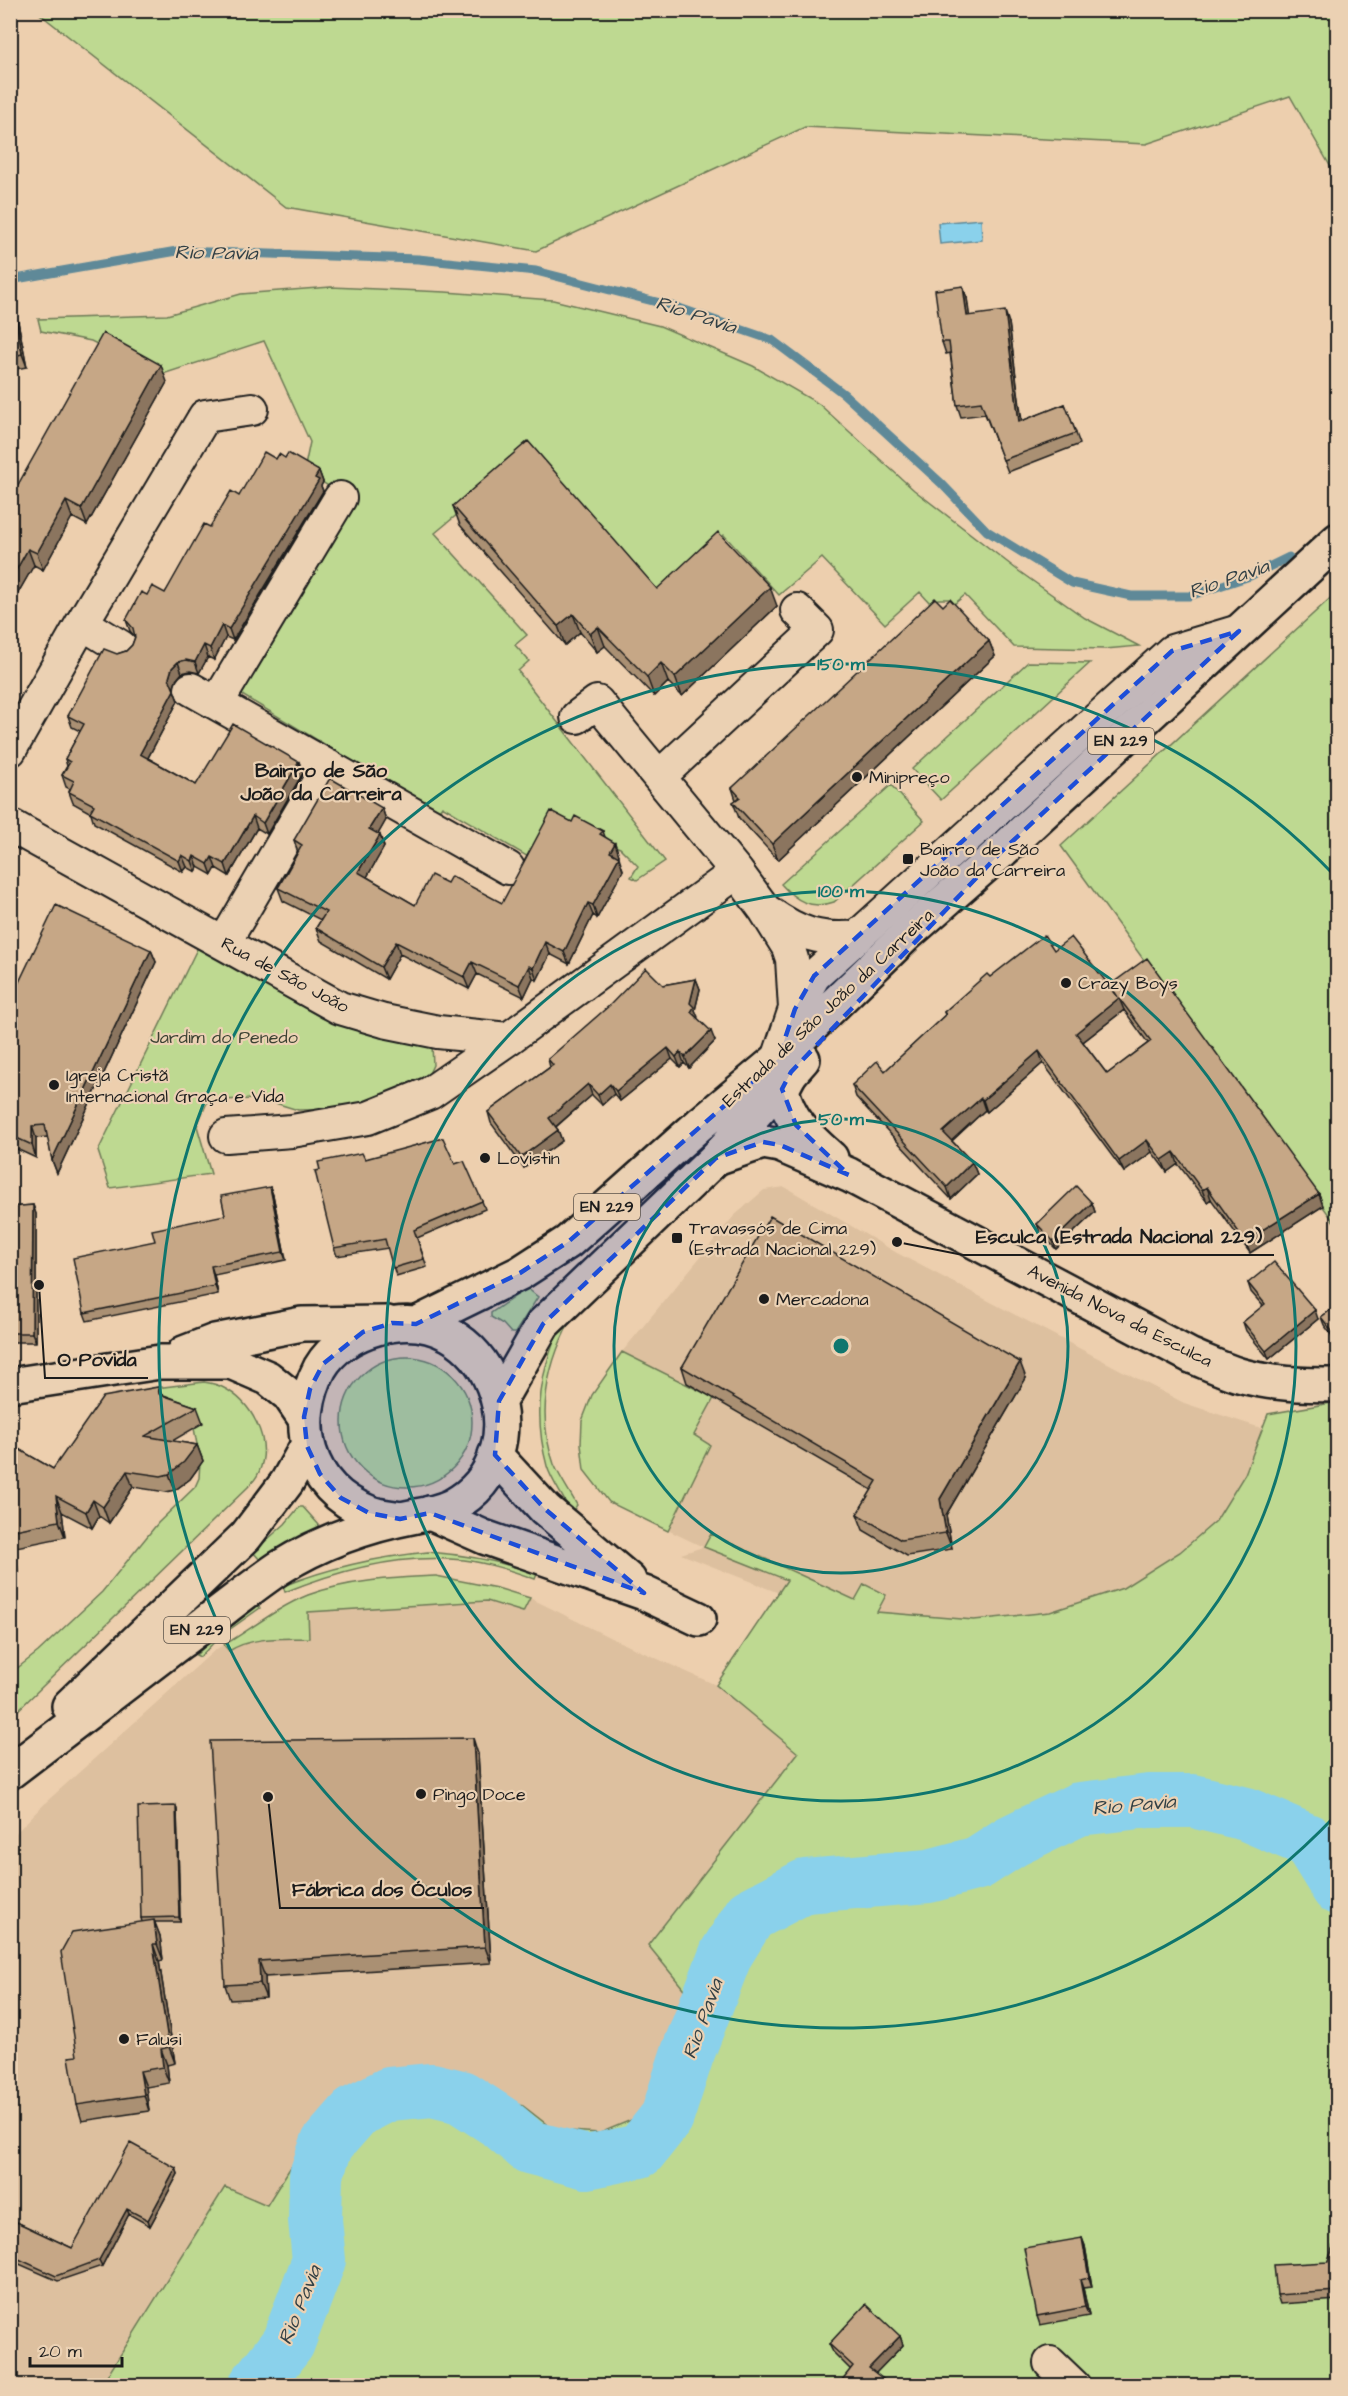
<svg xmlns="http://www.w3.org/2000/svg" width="1348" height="2396" viewBox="0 0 1348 2396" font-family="'Architects Daughter',sans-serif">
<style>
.built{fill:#ddc09f}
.green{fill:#bed991;stroke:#6d7a56;stroke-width:1.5}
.water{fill:#8ad1eb;stroke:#5e8998;stroke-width:1.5}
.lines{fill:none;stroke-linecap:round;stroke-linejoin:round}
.stream{stroke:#5e8998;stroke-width:9}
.river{stroke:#8ad1eb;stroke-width:54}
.minor-casing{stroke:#1c1c1c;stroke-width:36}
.tertiary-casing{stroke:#1c1c1c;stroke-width:38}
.primary-casing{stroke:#1c1c1c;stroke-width:38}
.minor{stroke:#ebd1b3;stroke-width:32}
.tertiary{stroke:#ebd1b3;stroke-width:33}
.primary{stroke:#ebd1b3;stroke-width:33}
.wall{fill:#aa9073;stroke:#1c1c1c;stroke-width:1.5;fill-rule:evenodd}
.shaded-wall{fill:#8b755e;stroke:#1c1c1c;stroke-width:1.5}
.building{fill:#c6a786;stroke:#1c1c1c;stroke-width:1.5;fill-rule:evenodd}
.marked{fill:#1d4ed8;fill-opacity:0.2;stroke:#1d4ed8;stroke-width:4.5;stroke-dasharray:12 8;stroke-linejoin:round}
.ring{fill:none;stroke:#0f766e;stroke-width:3}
.poi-dot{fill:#1c1c1c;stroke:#ebd1b3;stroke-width:2}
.labels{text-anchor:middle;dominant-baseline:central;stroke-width:4.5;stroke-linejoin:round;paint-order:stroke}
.shield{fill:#ebd1b3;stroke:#5a5249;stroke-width:1.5}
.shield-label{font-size:16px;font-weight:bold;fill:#1c1c1c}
.poi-label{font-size:18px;fill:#1c1c1c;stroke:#ebd1b3;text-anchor:start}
.street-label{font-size:18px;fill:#1c1c1c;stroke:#ebd1b3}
.park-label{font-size:18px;fill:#3c4233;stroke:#ebd1b3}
.water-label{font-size:20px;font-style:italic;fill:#324045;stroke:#ebd1b3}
.neighbourhood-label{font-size:20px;font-weight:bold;fill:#1c1c1c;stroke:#ebd1b3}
.centre{fill:#0f766e;stroke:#ebd1b3;stroke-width:3}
.ring-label{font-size:18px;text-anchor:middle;font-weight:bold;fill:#0f766e;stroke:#ebd1b3;stroke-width:4.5;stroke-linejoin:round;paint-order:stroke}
.leader{fill:none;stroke:#1c1c1c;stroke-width:2}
.callout-dot{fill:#1c1c1c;stroke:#ebd1b3;stroke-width:2}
.callout-label{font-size:20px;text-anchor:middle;font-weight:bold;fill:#1c1c1c;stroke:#ebd1b3;stroke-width:4.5;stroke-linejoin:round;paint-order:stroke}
</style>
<rect width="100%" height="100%" fill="#edcfae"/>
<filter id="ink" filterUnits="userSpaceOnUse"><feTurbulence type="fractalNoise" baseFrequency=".0167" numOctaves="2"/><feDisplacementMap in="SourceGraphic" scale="12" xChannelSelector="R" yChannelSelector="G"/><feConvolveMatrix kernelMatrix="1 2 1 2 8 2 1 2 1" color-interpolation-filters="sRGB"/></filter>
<g filter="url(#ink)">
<path class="built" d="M785,1187L897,1253L1184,1403L1264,1429L1245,1474L1216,1521L1180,1552L1123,1588L1050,1612L974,1620L876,1612L798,1753L648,1944L692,1998L662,2074L641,2116L600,2133L554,2130L523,2106L474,2092L435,2075L317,2125L267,2206L225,2187L101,2385H11L10,1839L45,1803L215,1650L270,1616L307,1596L341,1586L388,1579L436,1576L530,1598L611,1638L716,1685L779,1593L681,1554L703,1547L609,1502L584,1470L581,1444L582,1421L592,1395L622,1352L734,1216L764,1190Z"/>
<path class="green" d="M36,11H1337V178L1290,96L1146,144L805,127L536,251L286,207Z
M331,287L445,292L553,300L660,326L753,366L819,404L914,490L1020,572L1085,618L1139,646L1105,649L1014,647L965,595L953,605L949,599H938L930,603L920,592L885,624L822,558L779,595L724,535L657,600L529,455L435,533L527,635L515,645L529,661L518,671L665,861L637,880L631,877L638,866L620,848L607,843L535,861L442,806L438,812L232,689L348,498L304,471L310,442L264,341L160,375L91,341L41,331L38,319L167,315L241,294Z
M1337,592V1226L1061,846Z
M1028,662L1090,663L941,800L912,769Z
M891,785L924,821L834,902C811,910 796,901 781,884Z
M198,947L322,1018L368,1033L432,1045L433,1065L424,1084L350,1109L298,1110L262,1099L208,1100L197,1126L211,1174L110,1188L98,1151Z
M527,1288L538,1297L515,1333H511L503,1324L491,1317V1313Z
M562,1322L567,1327C546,1370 537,1417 554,1464C560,1478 570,1492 577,1505L573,1511L568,1507C562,1494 551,1480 547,1466C533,1414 540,1370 562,1322Z
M622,1352L714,1398L694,1435L710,1445L668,1531L609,1502L584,1470L581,1444L582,1421L592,1395Z
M342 1422a65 65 0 1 1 130 0a65 65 0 1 1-130 0Z
M204,1382C210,1383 217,1384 222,1387C251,1401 273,1440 259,1472C257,1477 252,1483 248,1487L11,1717V1673L38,1652L102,1592L158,1523L195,1487L199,1478L200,1461L194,1428L150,1406L148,1389Z
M1337,1402V2385L101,2386L225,2187L267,2205L317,2125L360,2089L435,2075L474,2092L523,2106L554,2130L600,2133L641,2116L662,2074L691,1998L648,1945L798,1753L716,1685L787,1580L704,1547L711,1534L855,1600L864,1584L886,1595L877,1612L974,1620L1050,1612L1123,1588L1180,1552L1216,1521L1245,1474L1268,1414Z
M299,1507H303L319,1525L318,1529L298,1537L261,1561L253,1552L285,1524Z
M428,1552C467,1555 501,1561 537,1574L535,1579C512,1571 489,1563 464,1560C402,1553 341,1569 285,1592L283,1586C331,1567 377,1557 428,1552Z
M436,1576L497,1588L530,1598L523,1612L487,1601L308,1612L309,1638C281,1639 253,1636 229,1651L224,1645C251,1629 278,1607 308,1595C348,1580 393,1578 436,1576Z
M258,1604L260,1608L219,1637L200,1657L196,1655L235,1618Z"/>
<path class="water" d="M981,219L982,240L940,244L938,223Z"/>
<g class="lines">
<path class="stream" d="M10,280L177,251L418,259L536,271L676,307L772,340L844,394L941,483L987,531L1072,583L1131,596H1189L1250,576L1289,557"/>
<path class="river" d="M255,2386L288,2343L319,2260L315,2220L316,2175L327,2144L356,2111L389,2094L432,2090L461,2097L501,2123L529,2147L587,2162L640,2151L667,2117L687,2055L726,1954L750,1915L805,1886L929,1876L978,1863L1012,1841L1079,1809L1149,1801H1193L1246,1814L1309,1841L1338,1888"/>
<defs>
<path id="minor" d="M82,623L121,647
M191,689L508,868
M217,703L340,498
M577,717L597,702L737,872L765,910L788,947L792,959L795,1009
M10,750L82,623L205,416L252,409
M659,777L817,630L797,610
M10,825L340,1008L384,1021L438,1032L508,1039L737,872
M768,912C799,934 820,941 858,937
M224,943L328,766
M778,1059L795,1009L814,976L1172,651L1239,631
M226,1136L292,1131L368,1118L430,1093L508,1039
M1050,2363L1074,2386"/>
<path id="tertiary" d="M791,1072L782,1089C788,1120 808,1137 831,1158
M716,1158L763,1142L780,1145L849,1175L1191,1356C1206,1362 1223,1370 1239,1375C1270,1384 1305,1385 1338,1385
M184,1353L215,1341L302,1324L387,1323
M10,1385L160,1362H231L268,1378L289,1395L304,1417
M495,1455L545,1509L629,1580
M430,1513L484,1537L644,1593L699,1619"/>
<path id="primary" d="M416,1324L520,1273L568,1242L700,1124L778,1059L905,936L1003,850L1338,540
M499,1401L543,1324L716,1158L803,1059
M69,1706L246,1536L287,1482L307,1446
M10,1772C67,1729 123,1686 179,1643C212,1619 245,1591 279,1568C320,1542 369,1525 416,1516C428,1514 441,1511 452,1506C549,1454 489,1295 377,1328C355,1334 332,1347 320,1368C291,1423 306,1487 368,1512C377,1516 389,1517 400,1519"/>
</defs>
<use href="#minor" class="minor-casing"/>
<use href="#tertiary" class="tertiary-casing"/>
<use href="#primary" class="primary-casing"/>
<use href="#minor" class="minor"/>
<use href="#tertiary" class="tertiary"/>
<use href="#primary" class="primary"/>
</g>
<path class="wall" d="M967,298L969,316L1009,323L1022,421L1065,404L1080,444L1008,472L985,414L961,417L957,405L950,353L946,354L942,342Z
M14,309L18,322L27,367L10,370V310Z
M167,382L87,525L72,517L43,570L34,565L10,607L12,487L13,495Z
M285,458L319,471L323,482L321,486L323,491L233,640L226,637L214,660L208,657L199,673L190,671L182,673L176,680L173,688L178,701L148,758L196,785L299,762L303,773L267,834L257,828L229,876L216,868L212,875L198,867L196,872L187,867L183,872L94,823L91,813L73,803L69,792L70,789L66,787L62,775L67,766L65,759L80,731L72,727L68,716L117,654L126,651L132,645L135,637L130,631L126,620L147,595L165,593L210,527L239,496L276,459Z
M453,506L657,589L777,606L682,696L668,682L654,696L605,646L597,652L580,632L565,645L460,525Z
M943,606L989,641L995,656L778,860L739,818L733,802L736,800L732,788Z
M382,808L386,820L378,834L380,835L384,847L367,877L415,905L447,883L502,903L572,822L603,831L605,837L619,855L618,857L623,870L597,918L593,915L569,964L550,954L537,980L533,978L524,997L477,974L469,989L400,954L386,979L321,941L316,928L321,920L283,901L278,888L298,853L294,840Z
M151,950L156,962L57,1173L52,1160L48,1137L36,1138V1158L10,1146V1001Z
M1054,950L1110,986L1319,1194L1323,1206L1250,1253L1211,1199L1207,1202L1178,1164L1167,1172L1152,1152L1124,1172L1043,1063L987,1112L985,1110L952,1141L972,1162L977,1174L951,1199L856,1097L852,1085L885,1071L945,1015L944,1012L990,977ZM1124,1010L1148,1043L1107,1074L1083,1042Z
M696,979L700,989L695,1010L697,1018L715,1041L689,1068L684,1063L680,1067L672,1059L620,1101L614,1094L602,1105L592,1095L556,1127L558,1130L562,1141L524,1168L491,1123L488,1112L550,1067L548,1059L663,985Z
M365,1159L455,1164L482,1201L485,1209L417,1238L427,1267L396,1276L388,1248L337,1256L334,1248Z
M270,1187L273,1195L286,1260L214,1275L218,1294L87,1321L84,1313L155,1241L225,1215Z
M1092,1203L1095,1212L1056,1249L1040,1233L1037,1224Z
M33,1205L36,1214V1342H10V1207Z
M1248,1283L1318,1319L1269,1359L1246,1331L1243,1322L1263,1306L1251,1292Z
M1338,1305V1344L1324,1325L1321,1317Z
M682,1367L1026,1378L946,1515L952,1549L907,1556L863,1530L857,1514L872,1490L687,1383Z
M158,1387L161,1394L197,1407L203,1423L172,1441L197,1445L203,1461L190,1479L175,1490L166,1492L133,1487L109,1523L99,1516L92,1528L62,1512L65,1537L16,1547L18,1576L14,1589L10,1593V1444L53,1469Z
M478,1754L491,1963L265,1977L266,1998L230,2000L225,1985Z
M176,1806L177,1810L180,1922H154L160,1936L163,1960L159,1961L175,2063L167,2065L169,2083L146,2087L149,2111L82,2121L77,2105L142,1922L141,1918Z
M176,2168L178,2174L150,2226L129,2214L102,2266L58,2281L10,2260V2219L72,2248Z
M1338,2232V2300L1280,2304L1277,2295L1328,2262Z
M1082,2238L1085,2246L1092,2287L1083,2288L1089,2316L1040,2325L1037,2316Z
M900,2336L903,2345L875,2373L850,2369L833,2352L829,2344Z"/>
<path class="shaded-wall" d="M963,286L967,298L971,327L967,316Z
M14,309L18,322L27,367L22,354Z
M1005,311L1009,323L1023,433L1019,422Z
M161,365L167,382L87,525L81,509Z
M319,471L323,482L321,486L323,491L233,640L229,629Z
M10,484L12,487L15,517L10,504Z
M66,501L72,517L43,570L37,553Z
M28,549L34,565L10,607V581Z
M770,587L777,606L682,696L675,677Z
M573,614L580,632L565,645L558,626Z
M222,625L226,637L214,660L210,648Z
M598,627L605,646L597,652L590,634Z
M989,641L995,656L778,860L772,844Z
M204,645L208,657L199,673L195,662Z
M178,662L182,673L176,680L173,690L169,678L172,668Z
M661,663L668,682L654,696L647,677Z
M174,690L178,701L144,765L140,754Z
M299,762L303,773L267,834L263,823Z
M382,808L386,820L374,841L369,829Z
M253,816L257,828L229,876L225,864Z
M380,835L384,847L363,884L358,872Z
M615,843L619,855L614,865L610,852Z
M182,855L187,867L183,872L179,861Z
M194,856L198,867L196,872L192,861Z
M212,857L216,868L212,875L208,864Z
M619,857L623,870L597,918L593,905Z
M588,903L593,915L569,964L564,952Z
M396,942L400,954L386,979L381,967Z
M545,942L550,954L537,980L533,968Z
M151,950L156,962L57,1173L52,1160Z
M472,962L477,974L469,989L464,977Z
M529,966L533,978L524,997L519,985Z
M696,979L700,989L695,1010L698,1017L695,1023L691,1012L690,1003Z
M1119,998L1124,1010L1080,1044L1076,1033Z
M711,1031L715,1041L689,1068L685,1057Z
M668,1048L672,1059L620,1101L616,1091Z
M1039,1051L1043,1063L987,1112L983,1100Z
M680,1052L684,1063L680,1067L676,1057Z
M588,1084L592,1095L553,1129L549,1118Z
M610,1084L614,1094L602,1105L598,1095Z
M981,1098L985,1110L948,1144L943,1132Z
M32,1126L36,1138V1158L32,1145Z
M558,1130L562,1141L524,1168L521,1157Z
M1147,1140L1152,1152L1124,1172L1119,1161Z
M1174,1152L1178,1164L1167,1172L1162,1160Z
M972,1162L977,1174L951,1199L947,1187Z
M270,1187L273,1195L286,1260L283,1252Z
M1207,1187L1211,1199L1207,1202L1202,1190Z
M1319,1194L1323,1206L1250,1253L1245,1241Z
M1092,1203L1095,1212L1056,1249L1053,1241Z
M33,1205L36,1214V1342L32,1333Z
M211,1266L214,1275L218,1294L215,1286Z
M1315,1310L1318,1319L1269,1359L1266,1351Z
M1020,1362L1026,1378L946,1515L952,1549L946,1533L940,1499Z
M197,1445L203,1461L190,1479L175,1490L169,1474Z
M127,1471L133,1487L109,1523L103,1507Z
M56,1496L62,1512L65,1537L59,1521Z
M93,1500L99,1516L92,1528L86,1512Z
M10,1531L16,1547L18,1576L14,1589L10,1593Z
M473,1738L478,1754L491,1963L485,1947Z
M176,1806L177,1810L180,1922L179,1917Z
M154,1920L160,1936L163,1960L157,1944Z
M153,1944L159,1961L175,2063L169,2047Z
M259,1961L265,1977L266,1998L260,1983Z
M161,2049L167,2065L169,2083L163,2067Z
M140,2071L146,2087L149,2111L144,2095Z
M176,2168L178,2174L150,2226L148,2220Z
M127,2209L129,2214L102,2266L99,2260Z
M1082,2238L1085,2246L1092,2287L1089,2278Z
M1080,2280L1083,2288L1089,2316L1085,2307Z
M900,2336L903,2345L872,2377L869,2368Z"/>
<path class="building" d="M963,286L967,316L1005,311L1019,422L1065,404L1076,433L1003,460L981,402L957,405L949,342H942L935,290Z
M14,309L22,354L10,357V310Z
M103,333L161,365L81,509L66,501L37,553L28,549L10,581V499Z
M528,441L657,589L718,532L770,587L675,677L661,663L647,677L598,627L590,634L573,614L558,626L453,506Z
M264,452L276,459L279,454L285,458L288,453L319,471L315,478L319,480L229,629L222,625L210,648L204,645L195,662L186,660L178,662L172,668L169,678L174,690L140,754L196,785L233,724L299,762L263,823L253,816L225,864L212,857L208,864L194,856L192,861L182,855L179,861L90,812L94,805L69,792L74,781L62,775L70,762L65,759L84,724L68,716L104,649L117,654L126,651L132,645L135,637L133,628L126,620L141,592L147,595L152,586L165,593L204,524L210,527L231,491L239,496Z
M935,598L943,606L950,599L989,641L772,844L733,802L740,797L732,788Z
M330,778L382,808L369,829L380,835L358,872L415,905L431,875L447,883L451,876L502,903L551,811L572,822L575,816L603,831L600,834L615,843L610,852L619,857L593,905L588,903L564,952L545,942L533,968L529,966L519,985L472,962L464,977L396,942L381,967L316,928L326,912L278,888L302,845L294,840Z
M56,905L151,950L52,1160L45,1125L32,1126V1145L10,1135V1001Z
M1044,935L1054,950L1071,937L1118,997L1110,985L1147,958L1319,1194L1245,1241L1207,1187L1202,1190L1174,1152L1162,1160L1147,1140L1119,1161L1039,1051L983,1100L981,1098L943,1132L972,1162L947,1187L852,1085L877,1061L885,1071L946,1014L944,1012L987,974L990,977ZM1119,998L1151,1041L1107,1074L1076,1033Z
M646,968L663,985L696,979L690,1003L694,1007L691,1012L711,1031L685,1057L680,1052L676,1057L668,1048L616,1091L610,1084L598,1095L588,1084L549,1118L558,1130L521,1157L488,1112L553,1065L548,1059L610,1005Z
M443,1138L455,1164L464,1161L482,1201L414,1230L424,1259L393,1268L385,1239L334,1248L315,1171L320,1170L318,1162L362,1153L365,1159Z
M1076,1186L1092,1203L1053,1241L1037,1224Z
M270,1187L283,1252L211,1266L215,1286L84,1313L73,1258L155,1241L152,1230L225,1215L221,1196Z
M33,1205L32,1333H10V1207Z
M770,1216L1020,1362L940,1499L946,1533L901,1540L857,1514L877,1481L682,1367Z
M1274,1262L1315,1310L1266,1351L1243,1322L1265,1304L1248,1283Z
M1338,1305V1339L1321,1317Z
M158,1387L159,1394L197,1407L145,1436L197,1445L184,1462L169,1474L161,1476L127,1471L103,1507L93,1500L86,1512L56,1496L59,1521L10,1531V1444L53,1469L103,1397Z
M10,1532L13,1560L10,1566Z
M473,1738L485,1947L259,1961L260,1983L225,1985L210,1741Z
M176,1806L179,1917L141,1918L138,1807Z
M154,1920L157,1944H153L169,2047L161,2049L163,2067L140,2071L144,2095L77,2105L69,2057L77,2056L61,1952L72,1932Z
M130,2143L176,2168L148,2220L127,2209L99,2260L56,2276L10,2255V2219L72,2248Z
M1338,2232V2291L1277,2295L1274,2265L1328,2262Z
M1082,2238L1089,2278L1080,2280L1085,2307L1037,2316L1024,2248Z
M866,2304L900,2336L869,2368L891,2385H838L853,2366L829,2344Z"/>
</g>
<path class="marked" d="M1239,631L1003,850L791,1072L782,1089L796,1125L849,1175L780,1145L763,1142L716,1158L543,1324L499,1401L495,1455L545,1509L644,1593L430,1513L400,1519L369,1513L341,1498L320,1474L307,1446L304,1417L310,1389L323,1364L363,1332L392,1323L416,1324L520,1273L568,1242L778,1059L795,1009L814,976L1172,651Z"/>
<g class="ring">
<circle cx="841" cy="1346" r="227"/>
<circle cx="841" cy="1346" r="455"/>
<path d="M1336 1815A682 682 0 1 1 1336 877"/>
</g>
<g class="poi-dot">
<circle cx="857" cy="777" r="6"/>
<rect x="902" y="853" width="12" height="12" rx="3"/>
<circle cx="1066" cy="983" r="6"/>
<circle cx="54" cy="1085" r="6"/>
<circle cx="485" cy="1158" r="6"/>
<rect x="671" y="1232" width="12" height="12" rx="3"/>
<circle cx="764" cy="1299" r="6"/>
<circle cx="421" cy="1794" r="6"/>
<circle cx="124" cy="2039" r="6"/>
</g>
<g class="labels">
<g class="shield">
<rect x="1088" y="728" width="66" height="26" rx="4.5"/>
<rect x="574" y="1194" width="66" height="26" rx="4.5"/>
<rect x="164" y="1617" width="66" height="26" rx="4.5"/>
</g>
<g class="shield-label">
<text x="1121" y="741">EN 229</text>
<text x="607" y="1207">EN 229</text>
<text x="197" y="1630">EN 229</text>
</g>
<g class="poi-label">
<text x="869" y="777">Minipreço</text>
<text x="920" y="849">Bairro de São<tspan x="920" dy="21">João da Carreira</tspan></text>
<text x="1078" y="983">Crazy Boys</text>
<text x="66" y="1075">Igreja Cristã<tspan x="66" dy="21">Internacional Graça e Vida</tspan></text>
<text x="497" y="1158">Lovistin</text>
<text x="689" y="1228">Travassós de Cima<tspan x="689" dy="21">(Estrada Nacional 229)</tspan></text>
<text x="776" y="1299">Mercadona</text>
<text x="433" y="1794">Pingo Doce</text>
<text x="136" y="2039">Falusi</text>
</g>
<g class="street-label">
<text transform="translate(285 975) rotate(28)">Rua de São João</text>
<text transform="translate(828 1008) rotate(-43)">Estrada de São João da Carreira</text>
<text transform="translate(1120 1316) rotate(27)">Avenida Nova da Esculca</text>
</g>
<g class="park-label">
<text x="224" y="1037">Jardim do Penedo</text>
</g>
<g class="water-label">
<text transform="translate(216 253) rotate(1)">Rio Pavia</text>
<text transform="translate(696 315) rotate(18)">Rio Pavia</text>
<text transform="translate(1229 579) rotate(-19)">Rio Pavia</text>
<text transform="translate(1134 1805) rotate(-5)">Rio Pavia</text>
<text transform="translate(703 2019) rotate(-70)">Rio Pavia</text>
<text transform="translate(300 2305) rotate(-68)">Rio Pavia</text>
</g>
<g class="neighbourhood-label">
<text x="321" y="771">Bairro de São<tspan x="321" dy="23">João da Carreira</tspan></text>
</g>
</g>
<circle cx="841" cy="1346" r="9" class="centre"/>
<g class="ring-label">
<text x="841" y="670">150 m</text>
<text x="841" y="897">100 m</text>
<text x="841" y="1125">50 m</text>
</g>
<path class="leader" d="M897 1242L963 1255H1274M39 1285L45 1378H148M268 1797L280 1908H484"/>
<g class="callout-dot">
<circle cx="897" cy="1242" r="6"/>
<circle cx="39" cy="1285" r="6"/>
<circle cx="268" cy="1797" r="6"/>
</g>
<g class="callout-label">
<text x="1119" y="1243">Esculca (Estrada Nacional 229)</text>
<text x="97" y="1366">O Povida</text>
<text x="382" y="1896">Fábrica dos Óculos</text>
</g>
<rect width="1348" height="2396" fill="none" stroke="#ebd1b3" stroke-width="36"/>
<rect x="18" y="18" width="1312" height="2360" fill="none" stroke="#1c1c1c" stroke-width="2" filter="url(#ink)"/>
<path d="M30 2357v9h92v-9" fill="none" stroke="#1c1c1c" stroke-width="3"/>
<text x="39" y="2357" font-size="18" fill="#1c1c1c" stroke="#ebd1b3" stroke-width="4.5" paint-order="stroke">20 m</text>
</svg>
